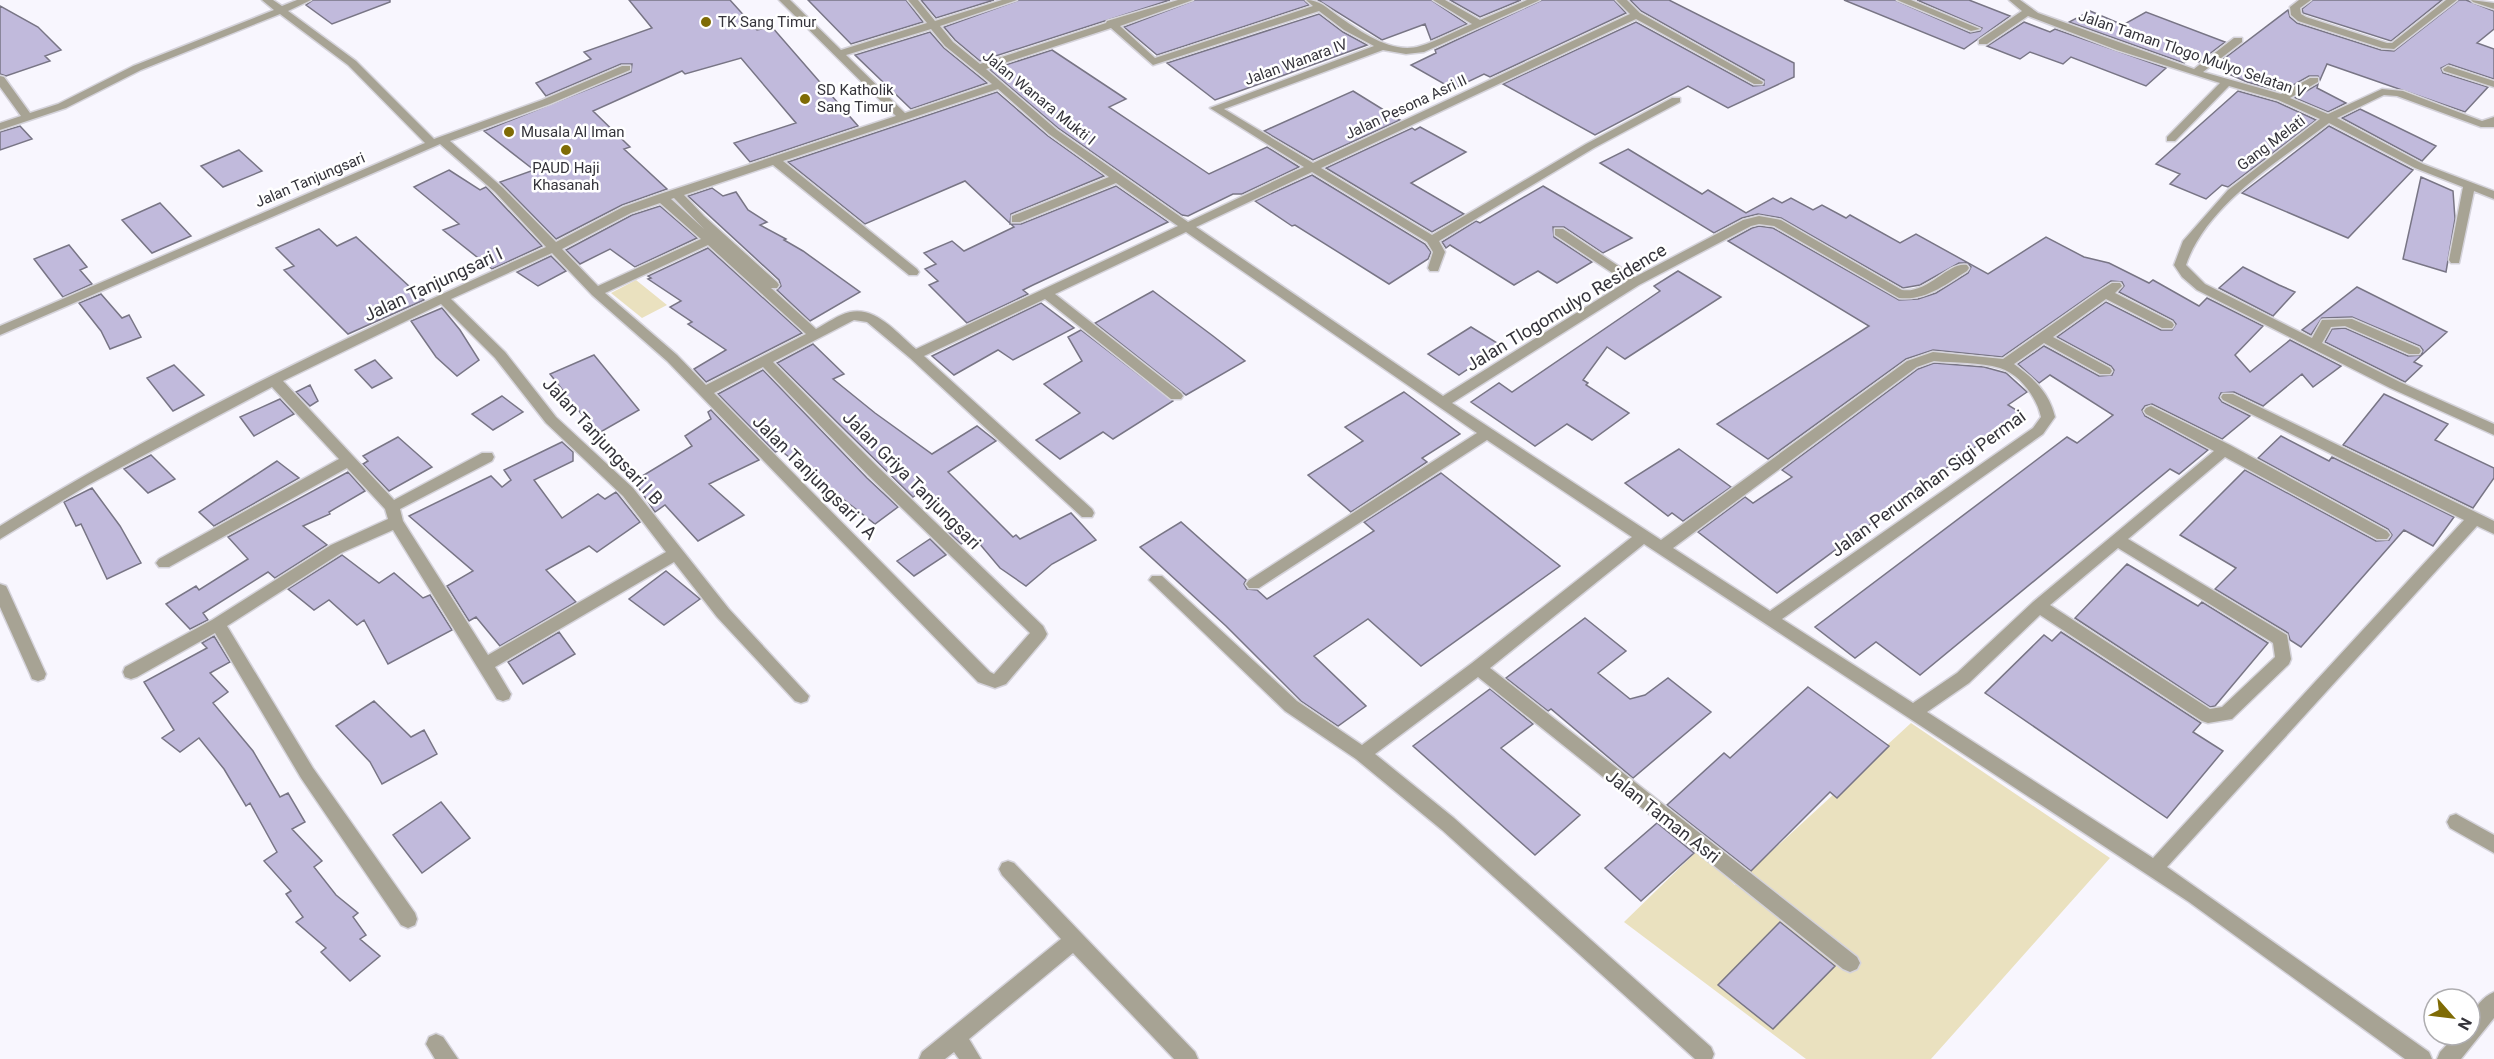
<svg xmlns="http://www.w3.org/2000/svg" width="2494" height="1059" viewBox="0 0 2494 1059" font-family="Roboto,sans-serif">
<style>
.green{fill:#eae1bf}
.building{fill:#c1badc;stroke:#787585;stroke-width:1.5}
.lines{fill:none;stroke-linecap:round;stroke-linejoin:round}
.minor-casing{stroke:#d5d3db;stroke-width:3}
.minor{fill:#a7a394;fill-rule:evenodd}
.poi-dot{fill:#7f6b05;stroke:#fff;stroke-width:2}
.labels{text-anchor:middle;dominant-baseline:central;stroke-width:5;stroke-linejoin:round;paint-order:stroke}
.far-poi-label{font-size:15px;fill:#34333a;stroke:#fff;text-anchor:start}
.far-street-label{font-size:15px;fill:#34333a;stroke:#fff}
.street-label{font-size:18px;fill:#34333a;stroke:#fff}
</style>
<rect width="100%" height="100%" fill="#f8f6fe"/>
<path class="green" d="M636,280L667,305L642,318L611,293Z
M1911,723L2110,858L1931,1059H1806L1624,922L1697,851L1735,885Z"/>
<path class="building" d="M313,0H390V2L332,24L306,5Z
M629,0H730L757,30L772,27L858,126L750,162L734,143L796,123L741,58L685,74L682,71L593,111L630,147L624,149L667,189L622,205L556,239L500,182L534,170L484,131L631,72L632,64H621L546,96L536,83L591,59L584,52L652,28Z
M808,0H906L923,22L851,44Z
M921,0H994L936,18Z
M1019,0H1170L980,61L955,40L944,27Z
M1195,0H1304L1309,5L1157,55L1124,27Z
M1318,0H1431L1467,24L1431,40L1425,24L1382,40Z
M1450,0H1521L1480,17Z
M1542,0H1614L1626,13L1490,77L1484,74L1453,89L1411,65L1436,53L1435,50Z
M1630,0H1669L1794,63V77L1728,108L1688,86L1595,135L1503,84L1636,22L1753,86L1764,85V80L1641,11Z
M1844,0H1895L1970,33L1980,31L1982,28L1917,0H1969L2010,16L1964,49Z
M2313,0H2442L2391,41L2303,13L2302,9Z
M2459,0H2466L2494,11V29L2477,43L2494,49V79L2449,64L2441,68L2443,73L2488,87L2465,112L2327,64L2320,80L2318,76H2309L2281,92L2247,82L2213,67L2288,10L2290,17L2297,23L2381,50L2394,51Z
M0,6L38,27L61,50L45,56L50,61L6,76L0,74Z
M2090,11L2123,25L2146,12L2225,42L2199,62L2191,59L2184,63L2069,22Z
M1319,14L1343,32L1367,45L1215,100L1167,63Z
M2024,22L2050,32L2055,29L2166,68L2146,86L2071,57L2063,64L2030,52L2020,59L1987,46Z
M930,32L944,48L987,83L911,109L855,55Z
M1052,50L1126,99L1109,107L1209,174L1267,147L1299,167L1242,194H1233L1188,216L1182,215L1058,128L990,70Z
M2318,84L2317,88L2346,103L2328,112L2295,98Z
M1353,91L1400,120L1313,160L1264,131Z
M2238,91L2277,102L2316,120L2228,187L2222,185L2206,199L2170,184L2180,174L2156,164Z
M997,92L1048,136L1104,176L1011,214L1010,224H1021L1116,186L1168,222L1033,285L1023,290L1028,294L967,323L929,285L938,281L925,269L936,264L924,253L952,241L964,251L1014,227L965,181L865,224L788,162Z
M2360,109L2436,146L2422,161L2342,118Z
M20,126L32,139L0,150V132Z
M2329,126L2413,170L2348,238L2242,193Z
M1420,127L1466,152L1411,183L1464,214L1432,232L1326,168L1412,128L1415,130Z
M1628,149L1702,194L1708,190L1746,213L1773,198L1782,203L1791,198L1813,210L1822,205L1846,218L1850,215L1900,243L1916,234L1988,274L2046,237L2084,257L2109,263L2149,283L2153,280L2199,306L2207,298L2263,326L2235,355L2250,372L2290,340L2341,366L2313,387L2302,374L2263,406L2234,392L2221,393L2219,398L2222,402L2250,416L2222,439L2152,404L2145,406L2142,410L2145,416L2208,450L2179,474L2170,469L1920,675L1876,642L1855,658L1815,627L2067,437L2077,443L2113,415L2050,375L2039,383L2018,364L2044,346L2099,376L2112,375L2114,370L2111,366L2057,337L2106,302L2161,330H2172L2176,324L2173,320L2119,292L2124,286L2122,282L2111,281L2002,357L1933,350L1906,359L1768,459L1717,424L1869,326L1728,241L1752,228L1759,226L1773,228L1899,300L1918,299L1936,293L1968,273L1971,267L1967,263H1959L1920,285L1903,288L1781,218L1758,214L1742,218L1714,233L1600,163Z
M239,150L262,171L223,187L201,166Z
M449,170L480,190L486,187L542,246L492,269L443,230L459,224L414,187Z
M1312,175L1425,244L1431,252L1428,259L1389,284L1295,225L1292,226L1255,201Z
M2421,177L2453,191L2455,219L2446,272L2403,259Z
M1543,186L1632,238L1603,253L1564,227H1553L1554,237L1592,262L1557,283L1538,271L1514,285L1450,245L1446,248L1442,242L1476,221L1480,223Z
M712,188L723,196L736,192L748,210L767,222L760,225L786,239L784,240L803,251L860,292L810,321L777,290L781,286L779,280L688,196Z
M160,203L191,236L152,253L122,220Z
M660,206L697,238L635,267L610,249L580,264L566,250L632,215Z
M319,229L337,246L356,237L424,300L348,334L284,270L294,266L276,248Z
M69,245L87,267L80,270L92,284L63,297L34,259Z
M708,248L802,333L706,382L694,369L726,350L688,324L692,322L670,307L681,301L648,279L651,278L648,276Z
M551,256L566,271L538,286L517,272Z
M2243,267L2279,285L2295,292L2273,316L2219,288Z
M1678,271L1721,297L1625,359L1607,347L1583,380L1588,383L1586,385L1629,413L1592,440L1567,424L1535,446L1471,402L1499,383L1512,392L1660,291L1654,286Z
M2357,287L2447,332L2414,362L2422,366L2405,382L2325,342L2332,329L2345,328L2408,356L2421,355L2423,350L2420,346L2352,317L2322,318L2311,335L2302,330Z
M1153,291L1213,336L1245,361L1186,395L1095,323Z
M101,294L122,318L129,315L141,337L110,349L101,331L79,303Z
M1041,303L1074,328L1013,360L998,350L954,375L932,356Z
M442,308L460,330L479,360L457,376L436,357L411,321Z
M1471,327L1502,346L1459,375L1428,354Z
M1081,330L1173,401L1113,439L1103,432L1060,459L1036,440L1080,413L1044,384L1082,361L1068,337Z
M813,344L844,374L833,379L875,413L932,454L977,426L996,441L948,472L1013,537L1016,535L1020,539L1071,513L1096,540L1052,564L1026,586L1000,568L973,536L961,544L945,529L951,525L916,495L913,497L777,363Z
M594,355L639,410L597,434L550,374Z
M375,360L392,378L372,388L355,370Z
M1934,363L1984,367L2006,373L2027,392L2008,405L2021,413L1777,593L1698,532L1745,497L1753,503L1792,477L1782,470L1918,369Z
M174,365L204,395L173,411L147,378Z
M763,370L867,478L898,507L875,524L780,450L775,452L718,394Z
M310,385L318,401L310,406L296,392Z
M1404,392L1460,434L1422,458L1427,462L1351,512L1308,475L1363,441L1345,427Z
M2384,394L2448,424L2435,440L2494,468V478L2473,508L2343,445Z
M502,396L523,412L493,430L472,414Z
M280,399L294,414L254,436L240,417Z
M711,410L759,460L709,484L744,515L698,541L665,505L655,512L634,481L692,446L685,436L711,419L708,412Z
M2281,436L2329,461L2332,457L2454,517L2433,546L2404,530L2301,647L2290,640L2288,633L2215,589L2236,568L2180,535L2245,470L2376,541L2389,540L2392,535L2388,529L2258,458Z
M398,437L432,467L389,491L363,464L368,461L363,456Z
M562,442L573,452V461L534,480L562,518L598,494L605,499L616,492L640,522L597,552L589,546L546,570L576,602L500,646L476,617L469,621L447,586L473,571L409,516L491,476L502,487L511,480L504,470Z
M1679,449L1731,487L1683,521L1672,513L1668,516L1625,483Z
M151,455L175,479L148,493L124,469Z
M277,461L299,478L214,526L199,512Z
M348,472L365,491L329,512L330,514L303,526L327,545L275,578L268,572L203,613L208,620L190,629L166,604L196,586L199,590L248,559L228,537Z
M1441,473L1560,566L1421,666L1368,619L1314,656L1366,706L1338,726L1301,701L1226,626L1140,547L1181,522L1246,580L1244,584L1247,589L1257,590L1267,599L1374,531L1364,522Z
M92,488L120,526L141,563L107,579L81,524L76,526L64,502Z
M930,539L946,555L914,576L897,561Z
M342,555L379,583L394,573L423,598L430,595L452,630L388,664L364,620L357,625L329,600L314,610L288,589Z
M2127,564L2198,606L2202,602L2268,643L2215,706L2210,707L2075,618Z
M666,571L700,599L664,625L629,599Z
M1585,618L1626,651L1598,673L1630,699L1645,695L1668,678L1711,712L1633,778L1551,709L1548,711L1506,678Z
M559,632L575,654L523,684L508,662Z
M2061,632L2201,723L2193,732L2223,751L2167,818L1985,693L2044,635L2052,641Z
M214,636L230,662L210,673L228,692L213,703L253,751L280,797L288,793L305,822L292,829L322,861L314,867L336,895L358,913L353,917L366,935L360,939L380,956L350,981L321,952L326,948L296,922L303,917L286,894L291,891L264,861L277,852L250,803L246,806L224,769L199,738L180,752L162,738L174,730L144,682L207,648L202,643Z
M1808,687L1889,746L1837,798L1830,792L1751,871L1667,805L1724,753L1730,758Z
M1490,689L1533,724L1501,748L1580,815L1535,855L1413,746Z
M374,701L411,737L424,730L437,754L382,784L370,762L336,726Z
M441,802L470,838L422,873L393,835Z
M1657,823L1694,853L1641,901L1605,868Z
M1780,922L1835,966L1773,1029L1718,985Z"/>
<g class="lines">
<defs>
<path id="minor" d="M262,0H273L282,6L297,0H311L288,11L356,61L434,139L542,100L622,66H630V70L550,104L450,141L503,188L556,242L623,207L657,195L896,116L779,0H790L841,50L927,23L908,0H918L935,21L1002,0H1017L940,26L953,42L980,64L1106,23L1107,21L1178,0H1193L1120,26L1155,58L1313,6L1306,0C1320,0 1327,8 1338,16C1360,31 1392,55 1420,46C1437,41 1455,31 1472,24L1433,0H1445L1480,20L1527,0H1540L1424,52L1406,54L1383,50L1224,109L1313,163L1630,14L1616,0H1627L1640,13L1763,82L1762,84H1754L1636,19L1321,168L1432,235L1586,144L1672,98H1680V102L1594,148L1439,241L1445,252L1438,271H1430L1428,268L1433,252L1427,242L1312,172L1196,227L1443,396L1626,282L1555,235V229H1563L1635,277L1743,220L1759,216L1781,220L1902,290C1928,294 1949,261 1967,265L1969,268L1967,271C1946,284 1926,301 1899,298L1774,226L1759,224L1751,226L1639,285L1452,403L1661,540L1907,361L1933,352L2003,359L2101,290L2112,283H2120L2122,286L2115,293L2172,322L2174,325L2172,328H2162L2106,299L2053,337L2110,368L2112,371L2110,374H2100L2044,343L2014,364C2034,379 2049,392 2055,417L2043,434L1782,619L1913,703L1957,673L2033,602L2214,451L2146,414L2144,411L2146,408L2151,406L2230,445L2387,531L2390,535L2387,539H2377L2225,457L2128,539L2287,635L2291,659L2289,664L2232,719L2208,723L2202,721L2040,615L1969,683L1927,712L2153,858L2464,520L2223,400L2221,397L2223,394H2233L2494,521V534L2477,526L2167,867L2429,1052L2432,1059H2405L2189,902L1644,544L1490,668L1857,957L1860,963L1857,969L1850,972L1843,969L1478,677L1375,754L1454,818L1711,1047L1714,1054L1712,1059H1695L1442,830L1356,759L1285,711L1149,580L1152,576H1162L1297,701L1362,745L1472,663L1632,537L1487,440L1259,588H1249L1246,584L1249,580L1477,433L1186,232L1055,294L1181,393L1183,396L1181,399H1171L1045,299L924,356L1092,509L1094,513L1092,517H1082L910,358L867,322L854,320L773,362L879,468L1043,626L1047,634L1045,638L1006,684L995,688L978,682L667,361L592,295L552,253L451,299L505,352L556,417L633,488L729,609L809,696L807,701L801,703L795,701L717,617L674,562L495,667L511,694L509,699L503,701L497,699L393,530L341,553L227,626L313,768L415,913L417,919L415,925L408,928L401,925L301,778L215,633L137,677L131,679L125,677L123,672L125,667L212,620L331,545L388,519L385,509L347,468L169,567H159L156,563L159,559L339,459L272,387L88,485L0,539V526C174,418 360,330 546,247L495,192L440,144L0,335V326L425,143L348,65L280,14L141,70L66,108L0,130V123L21,116L0,87V76L4,77L30,113L58,104L133,66L274,10ZM1319,11L1344,30L1374,46L1210,108L1304,167L1188,222L1057,130L986,69L1111,28L1153,65ZM931,29L945,46L992,84L905,113L846,55ZM998,89L1049,134L1109,177L1012,216V222H1020L1116,183L1178,226L916,349C898,334 876,306 850,312C838,315 827,323 816,329L771,288H777L779,285L777,282L704,216L684,195L773,165L909,275H917L919,272L917,269L783,161ZM674,198L704,229L671,199ZM660,203L701,239L598,286L562,249L631,213ZM708,245L806,334L706,385L677,355L605,293ZM441,304L495,358L546,423L623,496L666,552L488,655L403,521L400,509L492,461L494,457L492,453H482L394,500L283,381ZM1934,361C1955,363 1980,362 2000,368C2020,374 2037,398 2041,417L2033,428L1770,611L1673,548L1917,367ZM763,367L869,476L1030,633L994,674L990,672L714,393ZM2118,548L2270,641L2273,643L2275,657L2222,707L2210,709L2050,605Z
M1897,0H1911L1980,29L1971,31Z
M2009,0H2020L2038,13L2194,69L2234,38H2242V42L2203,72L2281,94L2310,78H2318V82L2290,98L2328,114L2382,89L2403,91L2482,121L2494,117V127H2481L2397,96L2384,95L2337,118L2423,164L2494,191V199L2474,191L2459,263H2451L2449,260L2463,187L2415,168L2329,123C2280,160 2206,205 2186,265L2205,284L2312,338L2322,320L2352,319L2419,348L2421,351L2419,354H2409L2345,326L2331,327L2322,343L2400,382L2494,424V435L2390,388L2197,290L2182,277L2174,265L2183,241L2228,190L2320,119L2278,100L2229,86L2175,141H2167V137L2220,83L2117,50L2028,16L1987,44H1979V40L2022,11Z
M2299,0H2311L2300,8L2301,14L2306,17L2387,43H2392L2446,0H2457L2394,49L2382,48L2298,21L2291,15L2290,7Z
M2471,0L2494,3V9L2473,2Z
M2448,66L2494,81V87L2444,71L2443,69Z
M0,584L6,586L8,590L46,674L44,679L38,681L32,679L30,674L0,607Z
M2456,814L2494,835V853L2450,828L2447,822L2450,816Z
M1008,861L1014,863L1195,1052L1198,1059H1174L1073,953L969,1039L981,1059H959L954,1052L945,1059H919L922,1052L1061,939L1002,875L999,869L1002,863Z
M2494,992V1018L2461,1059H2437L2440,1052L2456,1035H2470C2470,1017 2476,1000 2494,992Z
M436,1034L443,1037L458,1059H435L426,1044L429,1037Z"/>
</defs>
<use href="#minor" class="minor-casing"/>
<use href="#minor" class="minor"/>
</g>
<g class="poi-dot">
<circle cx="706" cy="22" r="6"/>
<circle cx="805" cy="99" r="6"/>
<circle cx="509" cy="132" r="6"/>
<circle cx="566" cy="150" r="6"/>
</g>
<g class="labels">
<g class="far-poi-label">
<text x="718" y="22">TK Sang Timur</text>
<text x="817" y="90">SD Katholik<tspan x="817" dy="17">Sang Timur</tspan></text>
<text x="521" y="132">Musala Al Iman</text>
<text x="566" y="168" text-anchor="middle">PAUD Haji<tspan x="566" dy="17">Khasanah</tspan></text>
</g>
<g class="far-street-label">
<text transform="translate(2192 54) rotate(19)">Jalan Taman Tlogo Mulyo Selatan V</text>
<text transform="translate(1296 62) rotate(-20)">Jalan Wanara IV</text>
<text transform="translate(1039 98) rotate(39)">Jalan Wanara Mukti I</text>
<text transform="translate(1406 107) rotate(-25)">Jalan Pesona Asri II</text>
<text transform="translate(2271 143) rotate(-37)">Gang Melati</text>
<text transform="translate(310 180) rotate(-23)">Jalan Tanjungsari</text>
</g>
<g class="street-label">
<text transform="translate(433 284) rotate(-25)">Jalan Tanjungsari I</text>
<text transform="translate(1566 307) rotate(-31)">Jalan Tlogomulyo Residence</text>
<text transform="translate(603 441) rotate(47)">Jalan Tanjungsari I B</text>
<text transform="translate(815 477) rotate(45)">Jalan Tanjungsari I A</text>
<text transform="translate(912 480) rotate(45)">Jalan Griya Tanjungsari</text>
<text transform="translate(1928 483) rotate(-36)">Jalan Perumahan Sigi Permai</text>
<text transform="translate(1663 816) rotate(38)">Jalan Taman Asri</text>
</g>
</g>
<g transform="translate(2452 1017) rotate(118)"><circle r="28" fill="#ffffff" stroke="#aeadb0" stroke-width="1.5"/>
<path d="M0-4.5L10 22L0 15L-10 22Z" fill="#7f6b05"/>
<text y="-9" font-size="16" font-weight="bold" text-anchor="middle" fill="#34333a">N</text>
</g>
</svg>
